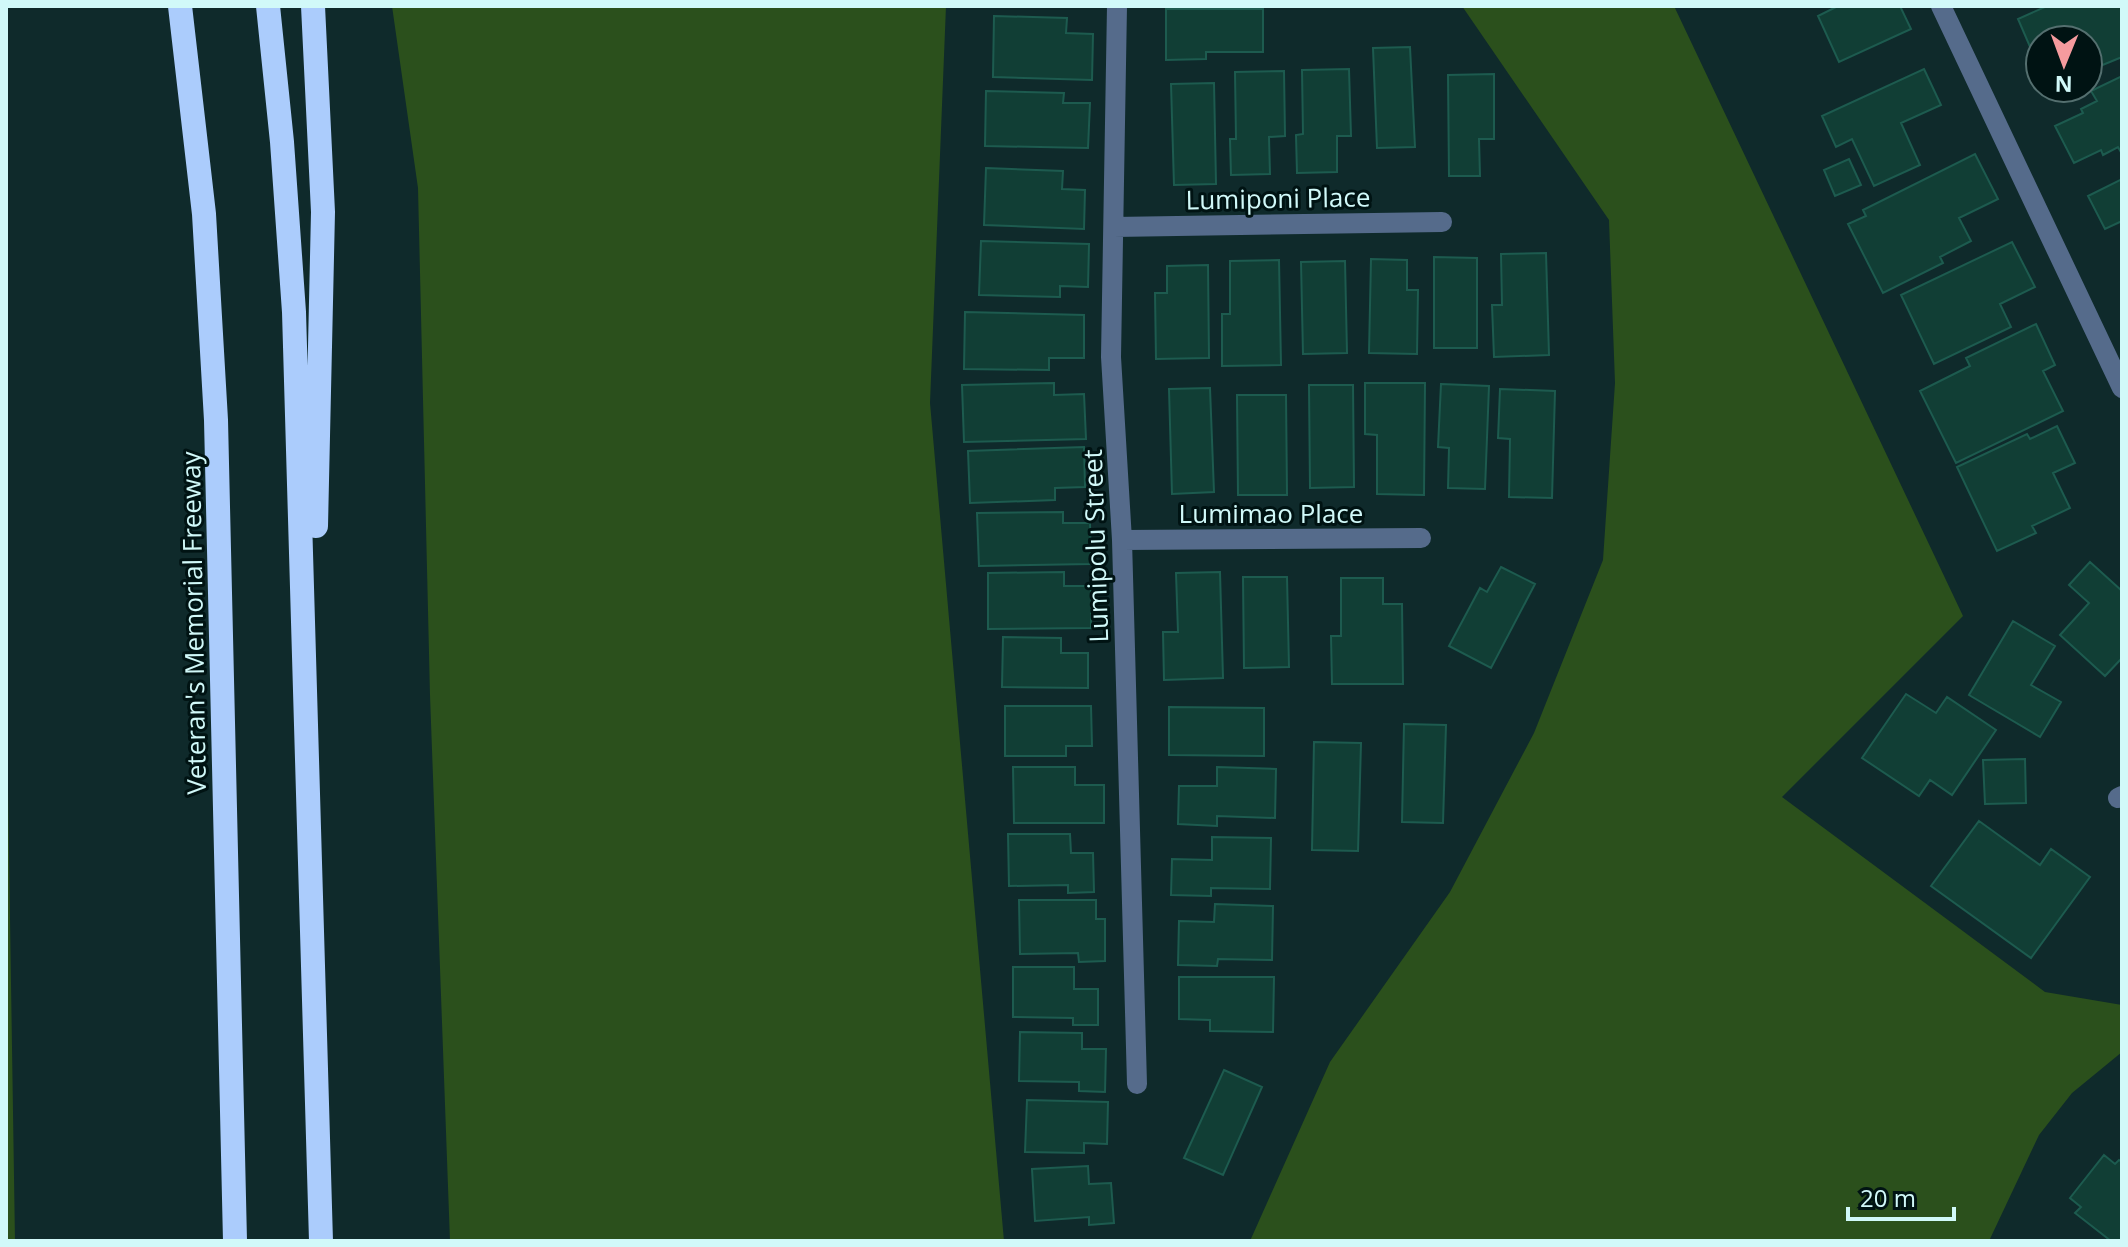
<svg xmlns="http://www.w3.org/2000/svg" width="2128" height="1247" viewBox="0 0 2128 1247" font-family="'Open Sans',sans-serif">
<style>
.green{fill:#2b501c}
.building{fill:#113e35;stroke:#1d5b4f;stroke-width:2}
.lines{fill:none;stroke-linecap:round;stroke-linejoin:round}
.minor{stroke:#556b8b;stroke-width:20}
.highway{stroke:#abccfc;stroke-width:24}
.labels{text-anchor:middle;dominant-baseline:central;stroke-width:6;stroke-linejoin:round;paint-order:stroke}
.street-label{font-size:26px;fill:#d1f9f9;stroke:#001313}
</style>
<rect width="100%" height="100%" fill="#0f2a2b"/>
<path class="green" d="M392,6H946L930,403L1004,1241H450L430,695L418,188Z
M1462,6H1674L1963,616L1782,797L2045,992L2122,1005V1052L2072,1093L2039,1135L1989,1241H1250L1330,1062L1450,892L1534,733L1603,560L1615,383L1609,220Z
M6,658L15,1241H6Z"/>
<path class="building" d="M1838,6H1900L1911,29L1839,62L1818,16Z
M2047,6H2122V57L2088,71V40H2040V70L2018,19Z
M1166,9H1263V52H1206V59L1166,60Z
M994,16L1067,18L1066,33L1093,34L1092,80L993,77Z
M1410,47L1415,147L1377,148L1373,48Z
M1349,69L1351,136H1337V172L1297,173L1296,135L1303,134L1302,70Z
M1924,69L1941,105L1901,123L1920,165L1874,186L1852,139L1836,147L1822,116Z
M1284,71L1285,136L1269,137L1270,174L1231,175L1230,139H1236L1235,72Z
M1494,74V139H1479L1480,176H1449L1448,75Z
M2122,76V154L2118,147L2103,155L2101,150L2074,163L2055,126L2083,113L2081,109L2097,101L2091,91Z
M1214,83L1216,184L1174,185L1171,84Z
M986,91L1064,93L1063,103H1090L1088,148L985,146Z
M1975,154L1998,199L1959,218L1971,241L1940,257L1943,263L1883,293L1848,224L1866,216L1863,210Z
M1849,159L1861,185L1835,196L1824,170Z
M986,168L1063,171L1062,189L1085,190L1084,229L984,225Z
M2122,179V221L2105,229L2088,196Z
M981,241L1089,244L1088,287L1060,286V297L979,295Z
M2012,242L2035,287L2000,304L2011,327L1934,364L1901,295Z
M1546,253L1549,355L1494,357L1492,305H1502L1501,254Z
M1434,257L1477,258V348H1434Z
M1371,259L1407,260V290H1418L1417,354L1369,353Z
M1279,260L1281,365L1222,366V314H1230V261Z
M1345,261L1347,353L1303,354L1301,262Z
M1208,265L1209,358L1156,359L1155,293H1167V266Z
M965,312L1084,315V358H1049V370L964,369Z
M2036,324L2055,365L2043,371L2063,411L1956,463L1920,391L1970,366L1966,358Z
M1054,383V395L1084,394L1086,439L964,442L962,385Z
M1365,383H1425L1424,495L1377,494V435L1365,434Z
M1441,384L1489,386L1485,489L1448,488L1449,448L1438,447Z
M1309,385H1353L1354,487L1310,488Z
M1210,388L1214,492L1172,494L1169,389Z
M1500,389L1555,391L1552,498L1509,497L1510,439L1498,438Z
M1237,395H1286L1287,495H1238Z
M2057,426L2075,463L2053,473L2070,508L2032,526L2036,533L1997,551L1957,467L2027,434L2030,439Z
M1084,447L1085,487L1055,488V500L970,503L968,451Z
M1063,512V523H1090L1091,564L979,566L977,513Z
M2090,562L2122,591V658L2105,676L2060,635L2089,603L2069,585Z
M1501,567L1535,584L1491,668L1449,646L1480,588L1487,592Z
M1064,572V586H1091V628L988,629V573Z
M1220,572L1223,678L1164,680L1163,632H1178L1176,573Z
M1243,577H1287L1289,667L1244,668Z
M1341,578H1383V604H1402L1403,684H1332L1331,636H1341Z
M2013,621L2055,646L2031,685L2061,702L2040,737L1969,695Z
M1003,637L1061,638V653H1088V688L1002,687Z
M1906,694L1936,713L1947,697L1996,730L1952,795L1930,780L1919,796L1862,758Z
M1005,706H1091L1092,746H1066V756H1005Z
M1169,707L1264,708V756L1169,755Z
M1404,724L1446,725L1443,823L1402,822Z
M1314,742L1361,743L1358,851L1312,850Z
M2025,759L2026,803L1985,804L1983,760Z
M1013,767H1075V785H1104V823H1014Z
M1217,767L1276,769L1275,818L1217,816V826L1178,824L1179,786H1217Z
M1979,821L2040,865L2051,849L2090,877L2031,958L1931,886Z
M1008,834H1070L1071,853H1093L1094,892L1068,893V885L1009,886Z
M1212,837L1271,838L1270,889L1211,888V896L1171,895L1172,859L1212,860Z
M1019,900H1096V919H1105V961L1079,962L1078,953L1020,954Z
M1215,904L1273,906L1272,960L1218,959L1217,966L1178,965L1179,921L1214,922Z
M1013,967H1074V989H1098V1025H1073V1018L1013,1017Z
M1179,977H1274L1273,1032L1210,1031V1020L1179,1019Z
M1020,1032L1082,1033V1049H1106L1105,1092L1079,1091V1082L1019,1081Z
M1224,1070L1262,1087L1223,1175L1184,1158Z
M1027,1100L1108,1102L1107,1144L1084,1143V1153L1025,1152Z
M2104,1155L2115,1164L2119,1160L2122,1162V1241H2111L2075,1213L2081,1207L2070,1198Z
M1088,1166L1089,1184L1111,1183L1114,1223L1089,1225V1217L1035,1221L1032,1169Z"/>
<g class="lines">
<path class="minor" d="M1117,6L1111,357L1122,540L1137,1084
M1941,6L2122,388
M1114,227L1442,222
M1122,540L1421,538
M2118,798L2122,796"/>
<path class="highway" d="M180,6L204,214L216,420L235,1241
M268,6L282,142L294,312L321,1241
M313,6L323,212L316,526"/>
</g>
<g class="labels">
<g class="street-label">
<text transform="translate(1278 198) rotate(-1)">Lumiponi Place</text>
<text x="1271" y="513">Lumimao Place</text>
<text transform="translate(1095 546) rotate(-92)">Lumipolu Street</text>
<text transform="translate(193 623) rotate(-91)">Veteran's Memorial Freeway</text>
</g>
</g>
<rect width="2128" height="1247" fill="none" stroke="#d1f9f9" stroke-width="16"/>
<g transform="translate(2064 64) rotate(181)"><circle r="38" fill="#001313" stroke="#546f6f" stroke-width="2"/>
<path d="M0-6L14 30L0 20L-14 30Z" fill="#f59b9e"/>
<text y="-12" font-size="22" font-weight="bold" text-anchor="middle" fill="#d1f9f9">N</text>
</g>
<path d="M1848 1207v12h106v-12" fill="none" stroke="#d1f9f9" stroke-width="4"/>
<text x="1860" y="1207" font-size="24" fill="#d1f9f9" stroke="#001313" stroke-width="6" paint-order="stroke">20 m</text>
</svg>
